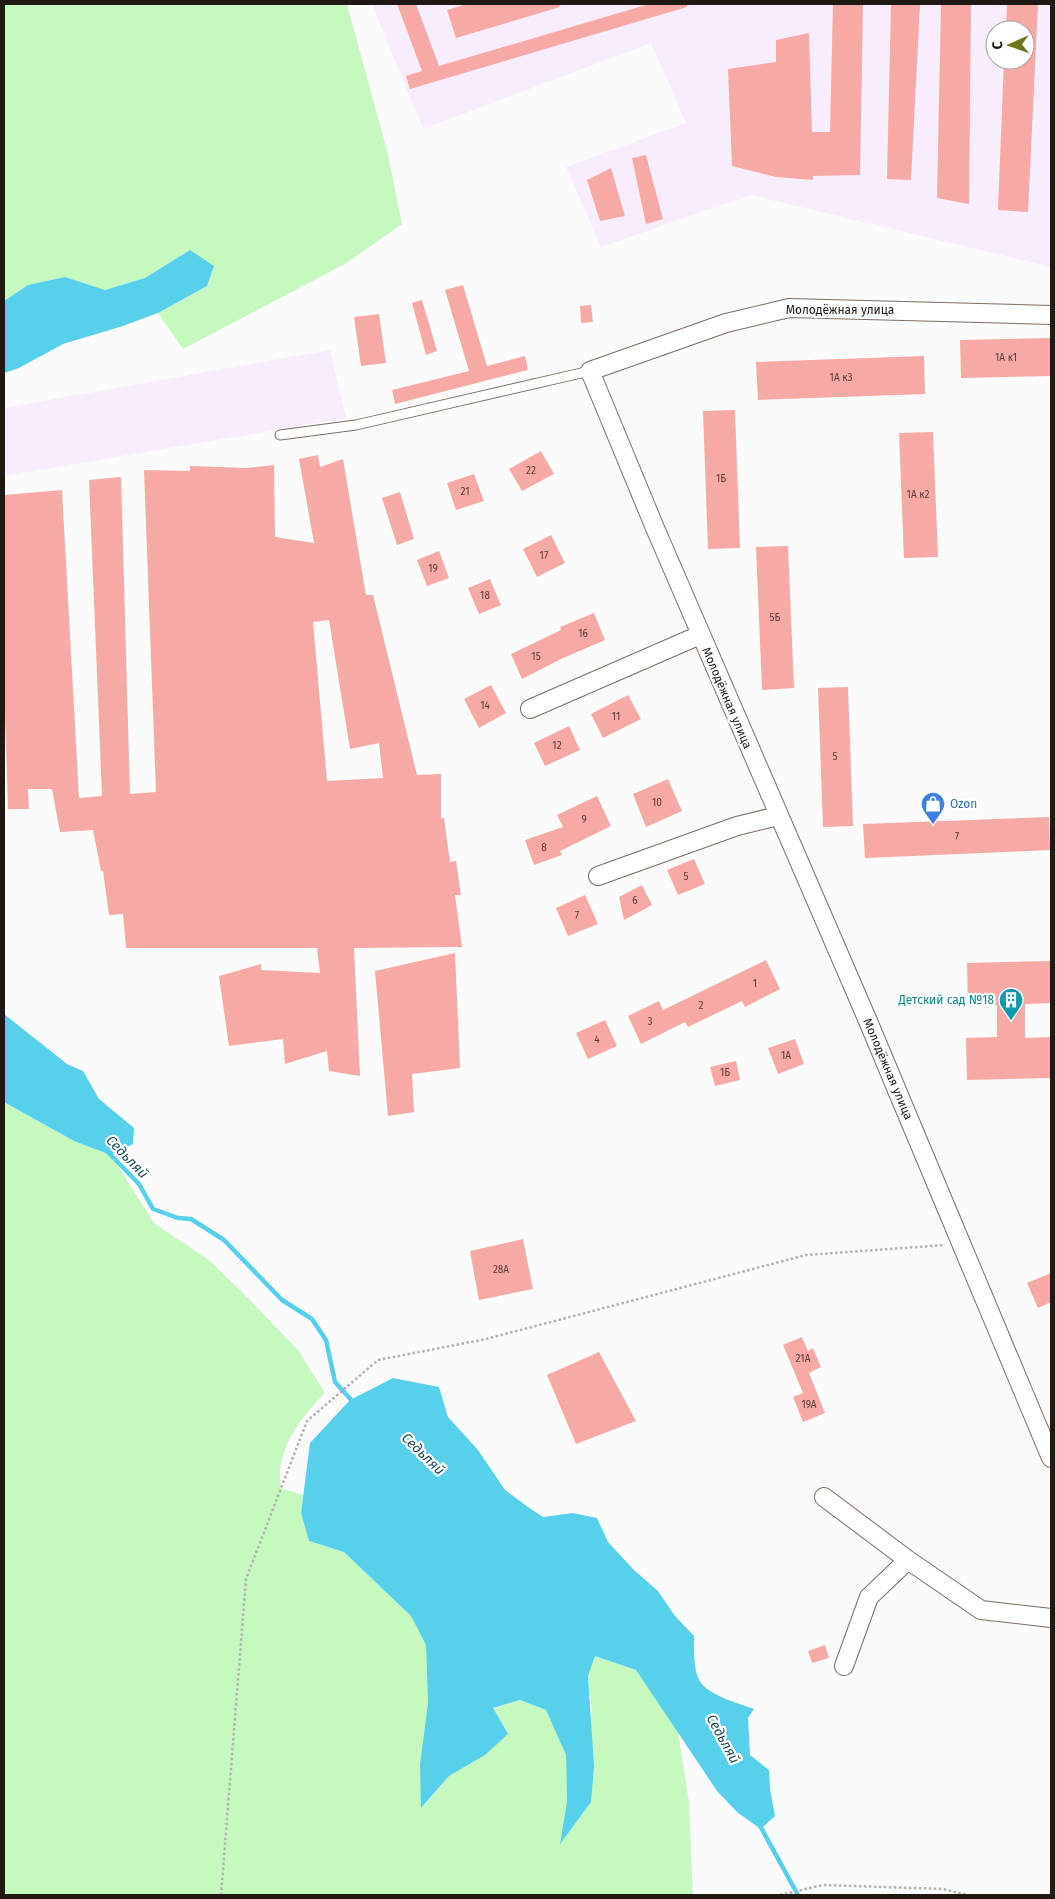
<svg xmlns="http://www.w3.org/2000/svg" width="1055" height="1899" viewBox="0 0 1055 1899" font-family="'Fira Sans',sans-serif">
<style>
.industrial{fill:#f8edfd;fill-rule:evenodd}
.green{fill:#c6f9bf}
.water{fill:#57d0ec}
.lines{fill:none;stroke-linecap:round;stroke-linejoin:round}
.stream{stroke:#57d0ec;stroke-width:4.5}
.building{fill:#f6a9a5;fill-rule:evenodd}
.lane-casing{stroke:#806b61;stroke-width:11}
.street-casing{stroke:#806b61;stroke-width:20}
.path{stroke:#b4b1af;stroke-width:2.5;stroke-dasharray:2.5 2.5;stroke-linecap:butt}
.lane{stroke:#fff;stroke-width:9}
.street{stroke:#fff;stroke-width:18}
.labels{text-anchor:middle;dominant-baseline:central;stroke-width:4.5;stroke-linejoin:round;paint-order:stroke}
.number-label{font-size:10px;fill:#563c38}
.street-label{font-size:12px;fill:#201813;stroke:#fff}
.shop-label{font-size:12px;fill:#366cbe;stroke:#fff;text-anchor:start}
.culture-label{font-size:12px;fill:#0d838f;stroke:#fff;text-anchor:end}
.water-label{font-size:14px;font-style:italic;fill:#1b4e5a;stroke:#fff}
</style>
<rect width="100%" height="100%" fill="#fbfbfb"/>
<path class="industrial" d="M372,4H1051V267L751,195L601,247L566,167L686,123L651,43L423,129ZM995,30H1025V60H995Z
M330,350L346,418L4,476V408Z"/>
<path class="green" d="M4,4H347L388,154L402,224L345,264L183,349L158,313L207,286L190,250L145,278L105,290L65,277L28,285L4,301Z
M4,1102L74,1141L111,1155L154,1223L209,1260L247,1297L298,1350L325,1393C301,1417 274,1452 281,1488L303,1495L301,1513L309,1541L344,1552L411,1616L426,1645L428,1703L420,1764L422,1808L449,1776L485,1755L493,1709L520,1700L546,1710L566,1755L567,1801L560,1842L592,1711L588,1676L595,1655L636,1670L678,1731L689,1802L693,1895H4Z"/>
<path class="water" d="M190,250L214,266L207,286L158,313L123,326L63,344L19,368L4,373V301L28,285L65,277L105,290L145,278Z
M4,1014L67,1064L83,1071L99,1099L134,1128L133,1144L111,1155L74,1141L4,1102Z
M393,1378L439,1387L448,1417L478,1450L505,1490L528,1507L543,1517L573,1513L597,1518L608,1542L634,1570L658,1591L675,1616L694,1636C694,1648 693,1673 701,1683C711,1696 738,1703 754,1709L748,1718L750,1755L769,1770L770,1789L775,1816L761,1829L738,1813L717,1791L636,1670L595,1656L588,1676L594,1766L591,1802L560,1844L567,1801L566,1755L546,1710L520,1700L493,1708L508,1734L485,1755L449,1776L421,1808L420,1764L428,1703L426,1645L411,1616L344,1552L309,1541L301,1513L310,1443L350,1400Z"/>
<g class="lines">
<path class="stream" d="M107,1151L139,1184L153,1209L178,1218L191,1219L224,1240L282,1300L312,1319L326,1340L335,1382L354,1403
M759,1824L798,1895"/>
</g>
<path class="building" d="M397,4H416L439,66L649,4H687V7L410,89L406,76L422,71Z
M467,4H559L560,7L456,38L447,10Z
M833,4H863L860,175L813,176V180L776,177L732,166L728,69L776,62V40L809,33L812,132H830Z
M891,4H920L911,180L887,179Z
M941,4H971L969,204L937,198Z
M1007,4H1038L1028,212L998,210L1004,60H1025V30H1006Z
M646,155L663,219L646,224L632,158Z
M611,168L625,216L600,221L587,180Z
M463,285L487,366L525,356L528,370L395,404L392,390L469,371L445,290Z
M422,300L437,351L426,355L412,303Z
M591,305L593,322L581,323L580,306Z
M379,314L386,363L361,366L354,317Z
M1051,338V376L961,378L960,340Z
M924,356L925,394L758,400L756,362Z
M735,410L740,548L708,549L703,411Z
M933,432L938,557L904,558L899,433Z
M541,451L554,474L522,491L509,469Z
M318,455L320,467L343,459L366,595H373L417,775L441,774V818H444L450,862L456,861L461,895H455L462,947L354,948L360,1076L329,1071L327,1051L285,1064L283,1039L229,1046L219,976L261,964V970L320,973L317,948H126L123,914L109,915L103,871H101L93,830L60,832L52,789H28L29,809H8L4,683V495L62,490L79,798L102,796L89,480L121,477L130,794L156,792L144,470L190,471V466L246,468L274,465L275,537L314,543L299,459ZM329,620L350,749L379,743L383,778L327,781L313,622Z
M474,474L484,501L456,510L447,483Z
M400,492L414,539L397,545L382,498Z
M551,535L565,563L537,577L523,549Z
M788,546L794,688L762,690L756,547Z
M439,551L449,578L427,586L417,560Z
M490,579L501,605L479,614L468,588Z
M594,613L605,640L561,659L522,679L511,654L561,630L560,627Z
M491,685L506,713L479,728L464,699Z
M848,687L853,826L823,827L818,688Z
M628,695L641,719L603,738L591,714Z
M569,726L580,750L545,766L534,743Z
M668,779L682,811L646,827L633,794Z
M597,796L611,826L560,851L562,855L534,865L525,840L563,827L557,815Z
M1049,817L1050,850L865,858L863,824Z
M694,859L705,884L678,895L667,870Z
M642,885L652,905L624,920L619,897Z
M585,895L598,924L568,936L556,908Z
M455,953L460,1068L412,1074L414,1112L388,1116L375,971Z
M766,960L780,989L745,1007L742,1001L688,1027L685,1022L641,1044L628,1016L659,1001L663,1010Z
M1051,961V1003L1025,1004V1038L1051,1037V1078L967,1080L966,1038L997,1037V1005L968,1006L967,963Z
M605,1020L617,1046L588,1059L576,1033Z
M795,1039L804,1064L778,1074L768,1048Z
M736,1061L740,1080L715,1086L710,1067Z
M523,1239L533,1289L479,1300L470,1251Z
M1051,1273V1302L1038,1308L1027,1283Z
M802,1337L808,1351L813,1348L821,1367L809,1373L825,1413L803,1422L793,1397L803,1393L783,1345Z
M599,1352L636,1421L576,1444L547,1375Z
M825,1645L829,1658L812,1663L808,1651Z"/>
<g class="lines">
<defs>
<path id="lane" d="M280,435L356,425L590,371"/>
<path id="street" d="M1051,315L789,308L726,323L590,371L655,528L868,1021L1051,1458
M530,709L700,635
M598,876L737,826L778,816
M824,1497L908,1560L981,1610L1051,1618
M844,1666L869,1597L908,1560"/>
</defs>
<use href="#lane" class="lane-casing"/>
<use href="#street" class="street-casing"/>
<path class="path" d="M221,1895L246,1579L307,1421L378,1360L486,1339L806,1255L945,1245
M780,1895L823,1885L943,1889L967,1895"/>
<use href="#lane" class="lane"/>
<use href="#street" class="street"/>
</g>
<defs>
<symbol id="shop-pin" viewBox="-11 -11 22 30"><path d="M0 17L-7.5 6A9.5 9.5 0 1 1 7.5 6Z" fill="#3f7fe0" stroke="#fff"/><path d="M-5-2.5h2.3a2.7 3.5 0 0 1 5.4 0H5L5.5 6h-11ZM-1.5-2.5h3a1.5 2.3 0 0 0-3 0Z" fill="#fff"/></symbol>
<symbol id="building-pin" viewBox="-11 -11 22 30"><path d="M0 17L-7.5 6A9.5 9.5 0 1 1 7.5 6Z" fill="#0f9aa8" stroke="#fff"/><path d="M-4-6H4V6H1V3H-1V6H-4ZM-2.5-4.3h1.7v1.8h-1.7ZM.8-4.3h1.7v1.8H.8ZM-2.5-1h1.7V.8h-1.7ZM.8-1h1.7V.8H.8Z" fill="#fff"/></symbol>
</defs>
<g fill-rule="evenodd">
<use href="#shop-pin" x="919" y="790" width="28" height="38"/>
<use href="#building-pin" x="997" y="986" width="28" height="38"/>
</g>
<g class="labels">
<g class="number-label">
<text x="1006" y="358">1А к1</text>
<text x="841" y="378">1А к3</text>
<text x="531" y="471">22</text>
<text x="721" y="479">1Б</text>
<text x="465" y="492">21</text>
<text x="918" y="495">1А к2</text>
<text x="544" y="556">17</text>
<text x="433" y="569">19</text>
<text x="485" y="596">18</text>
<text x="775" y="618">5Б</text>
<text x="583" y="634">16</text>
<text x="536" y="657">15</text>
<text x="485" y="706">14</text>
<text x="616" y="717">11</text>
<text x="557" y="746">12</text>
<text x="835" y="757">5</text>
<text x="657" y="803">10</text>
<text x="584" y="820">9</text>
<text x="957" y="837">7</text>
<text x="544" y="848">8</text>
<text x="686" y="877">5</text>
<text x="635" y="901">6</text>
<text x="577" y="916">7</text>
<text x="755" y="984">1</text>
<text x="701" y="1006">2</text>
<text x="650" y="1022">3</text>
<text x="597" y="1040">4</text>
<text x="786" y="1056">1А</text>
<text x="725" y="1073">1Б</text>
<text x="501" y="1270">28А</text>
<text x="803" y="1359">21А</text>
<text x="809" y="1405">19А</text>
</g>
<g class="street-label">
<text x="840" y="310">Молодёжная улица</text>
<text transform="translate(727 698) rotate(67)">Молодёжная улица</text>
<text transform="translate(888 1069) rotate(67)">Молодёжная улица</text>
</g>
<g class="shop-label">
<text x="950" y="804">Ozon</text>
</g>
<g class="culture-label">
<text x="994" y="1000">Детский сад №18</text>
</g>
<g class="water-label">
<text transform="translate(127 1157) rotate(46)">Седьляй</text>
<text transform="translate(423 1454) rotate(44)">Седьляй</text>
<text transform="translate(723 1739) rotate(61)">Седьляй</text>
</g>
</g>
<rect width="1055" height="1899" fill="none" stroke="#201813" stroke-width="10"/>
<g transform="translate(1010 45) rotate(268)"><circle r="24" fill="#ffffff" stroke="#a6a3a1"/>
<path d="M0-4L9 19L0 12L-9 19Z" fill="#71751d"/>
<text y="-8" font-size="14" font-weight="bold" text-anchor="middle" fill="#201813">С</text>
</g>
</svg>
